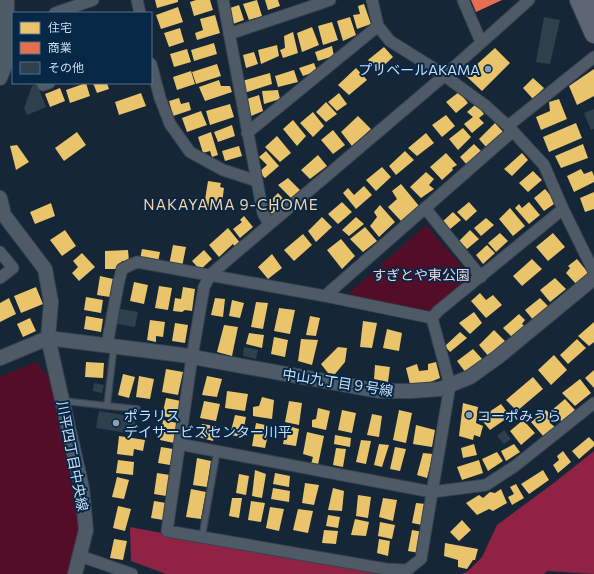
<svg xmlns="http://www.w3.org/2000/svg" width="594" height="574" viewBox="0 0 594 574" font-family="Commissioner,'Noto Sans JP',sans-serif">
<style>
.green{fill:#540d26}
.forest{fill:#902344}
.homes{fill:#e9c46a}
.shops{fill:#e76f51}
.building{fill:#2e404c}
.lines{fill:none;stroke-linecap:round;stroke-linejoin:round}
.service-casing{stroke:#364250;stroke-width:8}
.minor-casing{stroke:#364250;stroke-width:13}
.tertiary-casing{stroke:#364250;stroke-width:16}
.primary-casing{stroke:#364250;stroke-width:20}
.service{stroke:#4e5b67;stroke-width:5.5}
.minor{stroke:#4e5b67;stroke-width:11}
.tertiary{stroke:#4e5b67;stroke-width:14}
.primary{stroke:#5d6473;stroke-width:18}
.poi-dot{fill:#8c9eb1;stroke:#062746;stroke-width:1.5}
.labels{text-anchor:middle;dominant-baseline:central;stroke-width:4;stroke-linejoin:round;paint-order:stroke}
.poi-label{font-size:14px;fill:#ccdef2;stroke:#062746;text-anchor:start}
.park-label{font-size:14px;fill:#f2d0d4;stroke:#062746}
.street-label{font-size:14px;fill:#ccdef2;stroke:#062746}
.neighbourhood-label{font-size:15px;letter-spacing:1px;fill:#fed3a1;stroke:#062746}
</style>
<rect width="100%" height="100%" fill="#152637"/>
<path class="green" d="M426,225L470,276L431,311L350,297L348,294Z
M36,362L49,377L74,485L80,530L68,574H0V377Z"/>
<path class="forest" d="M594,451V574L547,571L544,574H462L468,571L482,557L497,525L555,482Z
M130,527L383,574H166L131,561Z"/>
<path class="homes" d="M155,0H178V2L157,8Z
M196,0H210L213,10L194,16L190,2Z
M257,0L262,16L249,20L243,4Z
M265,0H278L280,6L268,10Z
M364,4L371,24L357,29L353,15L360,14L358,6Z
M239,5L244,20L233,24L230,8Z
M178,7L183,22L161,29L156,15Z
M215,15L220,33L197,40L195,33L203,30L200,19Z
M350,17L356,35L343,41L337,21Z
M332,22L338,40L323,45L318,26Z
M312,27L319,45L302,52L297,33Z
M180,28L184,42L169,47L164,33Z
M293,32L298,53L283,58L280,50L285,48L284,36Z
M214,43L217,54L194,61L191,50Z
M277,45L279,56L261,64L258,50Z
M332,46L334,56L318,61L315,52Z
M384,47L393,57L378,71L368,60Z
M495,48L510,63L482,91L465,75Z
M187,49L191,62L174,67L170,54Z
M254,52L258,64L246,68L243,55Z
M314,63L317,71L303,76L299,68Z
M217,64L221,76L196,84L192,72Z
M356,68L367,80L349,95L338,85Z
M594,69V96L577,105L569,86Z
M294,70L298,82L278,87L275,76Z
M191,71L195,84L177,90L173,77Z
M270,73L272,84L244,93L242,81Z
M533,78L544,88L533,99L523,88Z
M219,80L221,86H230L232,92L205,101L199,87Z
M86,83L90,96L70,103L66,90Z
M93,83H107L109,89L97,93Z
M60,88L65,101L50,107L45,94Z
M278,90L280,99L264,104L262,91Z
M459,92L468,103L456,113L446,102Z
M141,93L146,106L119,115L115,102Z
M339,93L347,104L337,111L328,102Z
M259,95L263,111L251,116L247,99Z
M179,98L181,104L189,102L191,110L173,116L169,101Z
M559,99L567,119L541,130L536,117L550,111L549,102Z
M326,102L337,114L326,122L316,112Z
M230,104L234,117L210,125L206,111Z
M476,104L484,114L479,118L484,123L472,133L464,124L473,117L467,112Z
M201,111L207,125L187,132L182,118Z
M313,112L324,126L313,137L300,123Z
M446,115L455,126L442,137L432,125Z
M358,116L371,129L352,146L341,132Z
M293,120L306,136L297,146L283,129Z
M495,123L504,133L487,148L479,139Z
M576,123L582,138L549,152L543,137Z
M232,125L235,136L218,142L214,132Z
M463,128L471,137L458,150L449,139Z
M333,130L345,145L333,154L321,140Z
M77,132L86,145L64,161L55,148Z
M211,132L218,155L212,157L210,151L203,153L198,137Z
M426,133L434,143L417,156L408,148Z
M277,136L291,153L280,162L265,147Z
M474,144L482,152L468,166L460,157Z
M583,144L588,158L561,168L555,156Z
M17,145L29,162L16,170L10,146Z
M239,146L242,156L225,161L222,151Z
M266,151L279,166L265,178L259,172L267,165L259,157Z
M405,151L414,160L396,175L389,166Z
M446,153L457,165L452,168L453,170L442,180L430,167Z
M522,153L528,160L512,176L504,169Z
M318,155L327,166L310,179L301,170Z
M382,167L391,177L376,191L366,180Z
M581,169L584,174L592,171L594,176V182L574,192L567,176Z
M533,171L542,180L528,192L519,183Z
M426,172L434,179L429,185L434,189L421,198L410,187Z
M288,178L301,191L292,199L278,185Z
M208,181L221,183L220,187L224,188L222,203L218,202L216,208L204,206Z
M401,184L419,206L401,221L388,207L397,199L392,191Z
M364,186L372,195L356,209L343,193L348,188L354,195Z
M545,189L551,196L554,204L544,211L534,198Z
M594,192V209L585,212L580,198Z
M278,193L287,203L272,214L265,206Z
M342,202L352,212L338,224L328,214Z
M469,202L477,211L466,221L457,212Z
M529,202L540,215L529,224L515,208L519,204L522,208Z
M51,203L55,216L35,224L30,212Z
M380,205L395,222L379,237L370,226L377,217L374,212Z
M510,208L525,226L513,236L499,219Z
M453,212L461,220L449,230L442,222Z
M244,216L253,227L240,238L233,229L242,222L240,220Z
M322,217L332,227L316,242L308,231Z
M356,217L364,224L349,236L342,230Z
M486,218L494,225L481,236L474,228Z
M365,227L377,241L363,252L350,239Z
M228,228L241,244L236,248L233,244L219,257L209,245Z
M65,230L76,246L62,256L50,240Z
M470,230L479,239L467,249L459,241Z
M500,233L508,241L496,252L488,243Z
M553,233L565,247L548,261L536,247Z
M303,234L312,245L294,261L284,250Z
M341,239L355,256L342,269L327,250Z
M173,245L186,247L182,267L169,265Z
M487,245L495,253L483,264L476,255Z
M142,249L160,252L158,262L140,259Z
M128,250L129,261H122L117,269H105V251Z
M204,250L212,259L200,270L192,261Z
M82,253L95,267L79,281L72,273L78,267L73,261Z
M272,254L282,268L268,279L258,267Z
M532,259L542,269L522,286L513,276Z
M577,259L590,275L578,286L566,273L570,268L568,266Z
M100,276L113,279L110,297L97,295Z
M555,278L566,289L550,302L540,290Z
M134,282L148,285L144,304L130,301Z
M159,286L172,288L168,310L155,308Z
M36,287L43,304L21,313L14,296Z
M183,287L195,289L192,311L185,310L182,312L173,311L175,298L181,299Z
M480,293L486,300L493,295L502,305L486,318L471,301Z
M86,297L103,300L101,313L84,310Z
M9,298L16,314L0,322V303Z
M215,298L225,299L223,317L211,315Z
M540,298L550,308L534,321L525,310Z
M232,300L244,303L240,318L229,316Z
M256,302L268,303L263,329L251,327Z
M279,308L295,310L290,334L274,331Z
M474,312L482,323L470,334L459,323Z
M519,314L525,320L522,324L527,328L514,339L503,328Z
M86,316L103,319L101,332L84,329Z
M310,316L320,318L316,336L306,335Z
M30,318L36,331L23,337L17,324Z
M150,320L165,322L163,337L156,336V342L147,340Z
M363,321L377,323L372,348L360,347Z
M594,322V342L589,346L578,336Z
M175,323L188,325L185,343L172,341Z
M224,325L238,327L232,356L217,352Z
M387,329L402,333L399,351L383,348Z
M494,330L508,344L490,358L479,345Z
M460,332L467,338L450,352L445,346Z
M249,333L264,335L262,348L246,344Z
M274,337L288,340L285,357L271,354Z
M301,339L318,340L312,365L298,361Z
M577,339L586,348L568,364L560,355Z
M338,347L347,348L345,362L335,374L328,373L321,364Z
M473,349L483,360L466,373L457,361Z
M554,355L567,370L551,385L538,370Z
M86,362L104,363L103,378L85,377Z
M436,362L440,378L428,383L410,384L406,368L417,364L419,371L428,370V364Z
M375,365L390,367L388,382L374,379Z
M166,369L183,372L178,395L162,392Z
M594,370V388L585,378Z
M123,374L135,377L129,398L118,395Z
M139,376L154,379L150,399L136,397Z
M207,376L222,379L217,397L202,395Z
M533,377L543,389L517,411L506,400Z
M580,379L591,393L575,406L562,393Z
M227,391L248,394L245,411L225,408Z
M262,397L274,400L272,419L253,416V407L259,406Z
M166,398L181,401L178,419L162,416Z
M565,399L575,410L562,422L552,410Z
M204,401L220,404L216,421L200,418Z
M289,401L302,403L299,425L285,422Z
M463,403L478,407L476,423L483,426L480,437L474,435L473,440L459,436Z
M501,404L510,416L490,430L480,418Z
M318,408L330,411L326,430L312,427V420L316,419Z
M342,410L356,413L352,433L338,430Z
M399,410L412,413L406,443L393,440Z
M546,410L554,418L550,423L555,427L544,437L531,422Z
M372,414L382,416L379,437L367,435Z
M235,415L246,417L242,437L230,435Z
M163,420L177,423L174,443L160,440Z
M523,420L535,433L521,445L510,431Z
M256,423L270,426L265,448L252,446Z
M202,424L216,426L213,441L198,437Z
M416,425L435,430L432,447L413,444Z
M292,427L299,429L296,446L283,444L285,434H289Z
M307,432L324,436L318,465L311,464L313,457L303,454Z
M335,435L351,438L350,447L334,444Z
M119,436L145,440L143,451L134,449L133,456L117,454Z
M589,437L594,442V446L579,459L572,451Z
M361,440L371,441L366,464L356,462Z
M379,444L389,445L382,467L374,465Z
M474,444L477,455L463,458L461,448Z
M514,444L520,452L506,461L501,451Z
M161,447L173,449L170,465L158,463Z
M395,447L406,449L400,471L390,469Z
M336,448L346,449L343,467L333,465Z
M563,451L571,462L558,473L553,465L559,460L557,456Z
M497,452L503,461L488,471L482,459Z
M423,453L433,454L427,478L417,475Z
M197,458L211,461L207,487L193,485Z
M118,460L134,462L133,475L116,473Z
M479,460L483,473L462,480L457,467Z
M255,470L266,474L262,498L252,496Z
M543,470L549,480L529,494L521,484Z
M157,473L170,475L166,496L154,494Z
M275,473L290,476L289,487L273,484Z
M239,474L249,476L246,495L236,493Z
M117,477L129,480L124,499L112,497Z
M305,483L319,485L314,505L302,503Z
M516,484L524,498L512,505L508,497L514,494L510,487Z
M273,488L290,491L289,502L271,499Z
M333,488L344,491L342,511L328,510Z
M191,489L206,492L201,519L186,517Z
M501,489L507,503L493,511L489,509L477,515L466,503L479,495L483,498L490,492L495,493Z
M358,495L371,497L368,518L356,516Z
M232,498H242L239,518L229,516Z
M383,498L397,500L393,521L379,517Z
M154,501L166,503L163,520L151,518Z
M251,501L265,503L261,522L248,520Z
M416,503L426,504L422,525L412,523Z
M118,506L131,509L125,531L113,528Z
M270,507L284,509L279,531L266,528Z
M298,509L313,511L308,533L293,530Z
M328,515L340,517L338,528L326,526Z
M355,519L369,522L366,536L351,535Z
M462,520L471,530L459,541L450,532Z
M380,522L395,525L392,539L378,536Z
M324,530L338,531L336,544L322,543Z
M412,530L423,532L419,553L408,551Z
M114,539L127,541L123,560L110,558Z
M379,539L390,541L388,556L377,553Z
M445,543L478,549L475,560H473L467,569L458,567V560L444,556Z"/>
<path class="shops" d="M471,0H502L476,12Z"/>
<path class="building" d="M544,17L560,20L550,64L536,62Z
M37,84L46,107L27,115L24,108L32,86Z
M594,109V129L591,130L584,113Z
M120,309L138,312L135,327L117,324Z
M244,347L258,350L256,359L243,356Z
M94,383L104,385L102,393L93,391Z
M99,411L136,417L134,434L96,428Z
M504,430L511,439L504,444L497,436Z"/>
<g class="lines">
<defs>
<path id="service" d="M64,401L137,409
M107,406L114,346
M202,537L217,451"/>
<path id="minor" d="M137,0L140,13
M223,0L263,213L269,224
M372,0L378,26L390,41L438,71L486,106L508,126L544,165L563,209L594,272
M463,0L481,42
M529,0L444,76L211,274L204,287L192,357L167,531L386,569L407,570L421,559L450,385L432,318L438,311L563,209
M55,13L93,0
M229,34L330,0
M151,64L160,98L170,124L190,152L223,170L257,181
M43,85L49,83
M508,126L594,57
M247,133L378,26
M425,208L481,277
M0,252L13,268L0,278
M325,296L513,131
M107,345L118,285L122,269L137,262L325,296L432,318
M179,444L432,492L486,485L515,466L594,403
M80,556L132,574"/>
<path id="tertiary" d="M0,78L6,63L7,0
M0,198L4,215L45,269L51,302L48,338L82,488L86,530L75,574
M48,338L182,355L379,391H411L440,389L470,377L498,357L594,278
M0,358L48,338"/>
<path id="primary" d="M579,0L594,34
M593,0L594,3"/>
</defs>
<use href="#service" class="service-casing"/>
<use href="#minor" class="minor-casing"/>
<use href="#tertiary" class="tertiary-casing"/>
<use href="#primary" class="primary-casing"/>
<use href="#service" class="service"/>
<use href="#minor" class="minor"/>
<use href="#tertiary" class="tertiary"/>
<use href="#primary" class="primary"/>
</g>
<g class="poi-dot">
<circle cx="488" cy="69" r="4"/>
<circle cx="469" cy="415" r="4"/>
<circle cx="116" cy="423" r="4"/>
</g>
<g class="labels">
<g class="poi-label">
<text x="480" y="69" text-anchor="end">プリベールAKAMA</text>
<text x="124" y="415">ポラリス<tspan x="124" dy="16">デイサービスセンター川平</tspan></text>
<text x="477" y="415">コーポみうら</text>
</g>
<g class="park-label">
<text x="421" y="274">すぎとや東公園</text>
</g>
<g class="street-label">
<text transform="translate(338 382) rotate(9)">中山九丁目９号線</text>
<text transform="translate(73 456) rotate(79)">川平四丁目中央線</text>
</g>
<g class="neighbourhood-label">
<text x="231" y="204">NAKAYAMA 9-CHOME</text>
</g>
</g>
<rect x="12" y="12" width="140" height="72" fill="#062746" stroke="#55708b"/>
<rect x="20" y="22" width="20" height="12" fill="#e9c46a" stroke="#55708b"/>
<text x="48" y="32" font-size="12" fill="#ccdef2">住宅</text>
<rect x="20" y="42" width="20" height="12" fill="#e76f51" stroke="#55708b"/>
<text x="48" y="52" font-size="12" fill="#ccdef2">商業</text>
<rect x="20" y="62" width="20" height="12" fill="#2e404c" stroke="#55708b"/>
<text x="48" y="72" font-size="12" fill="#ccdef2">その他</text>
</svg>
